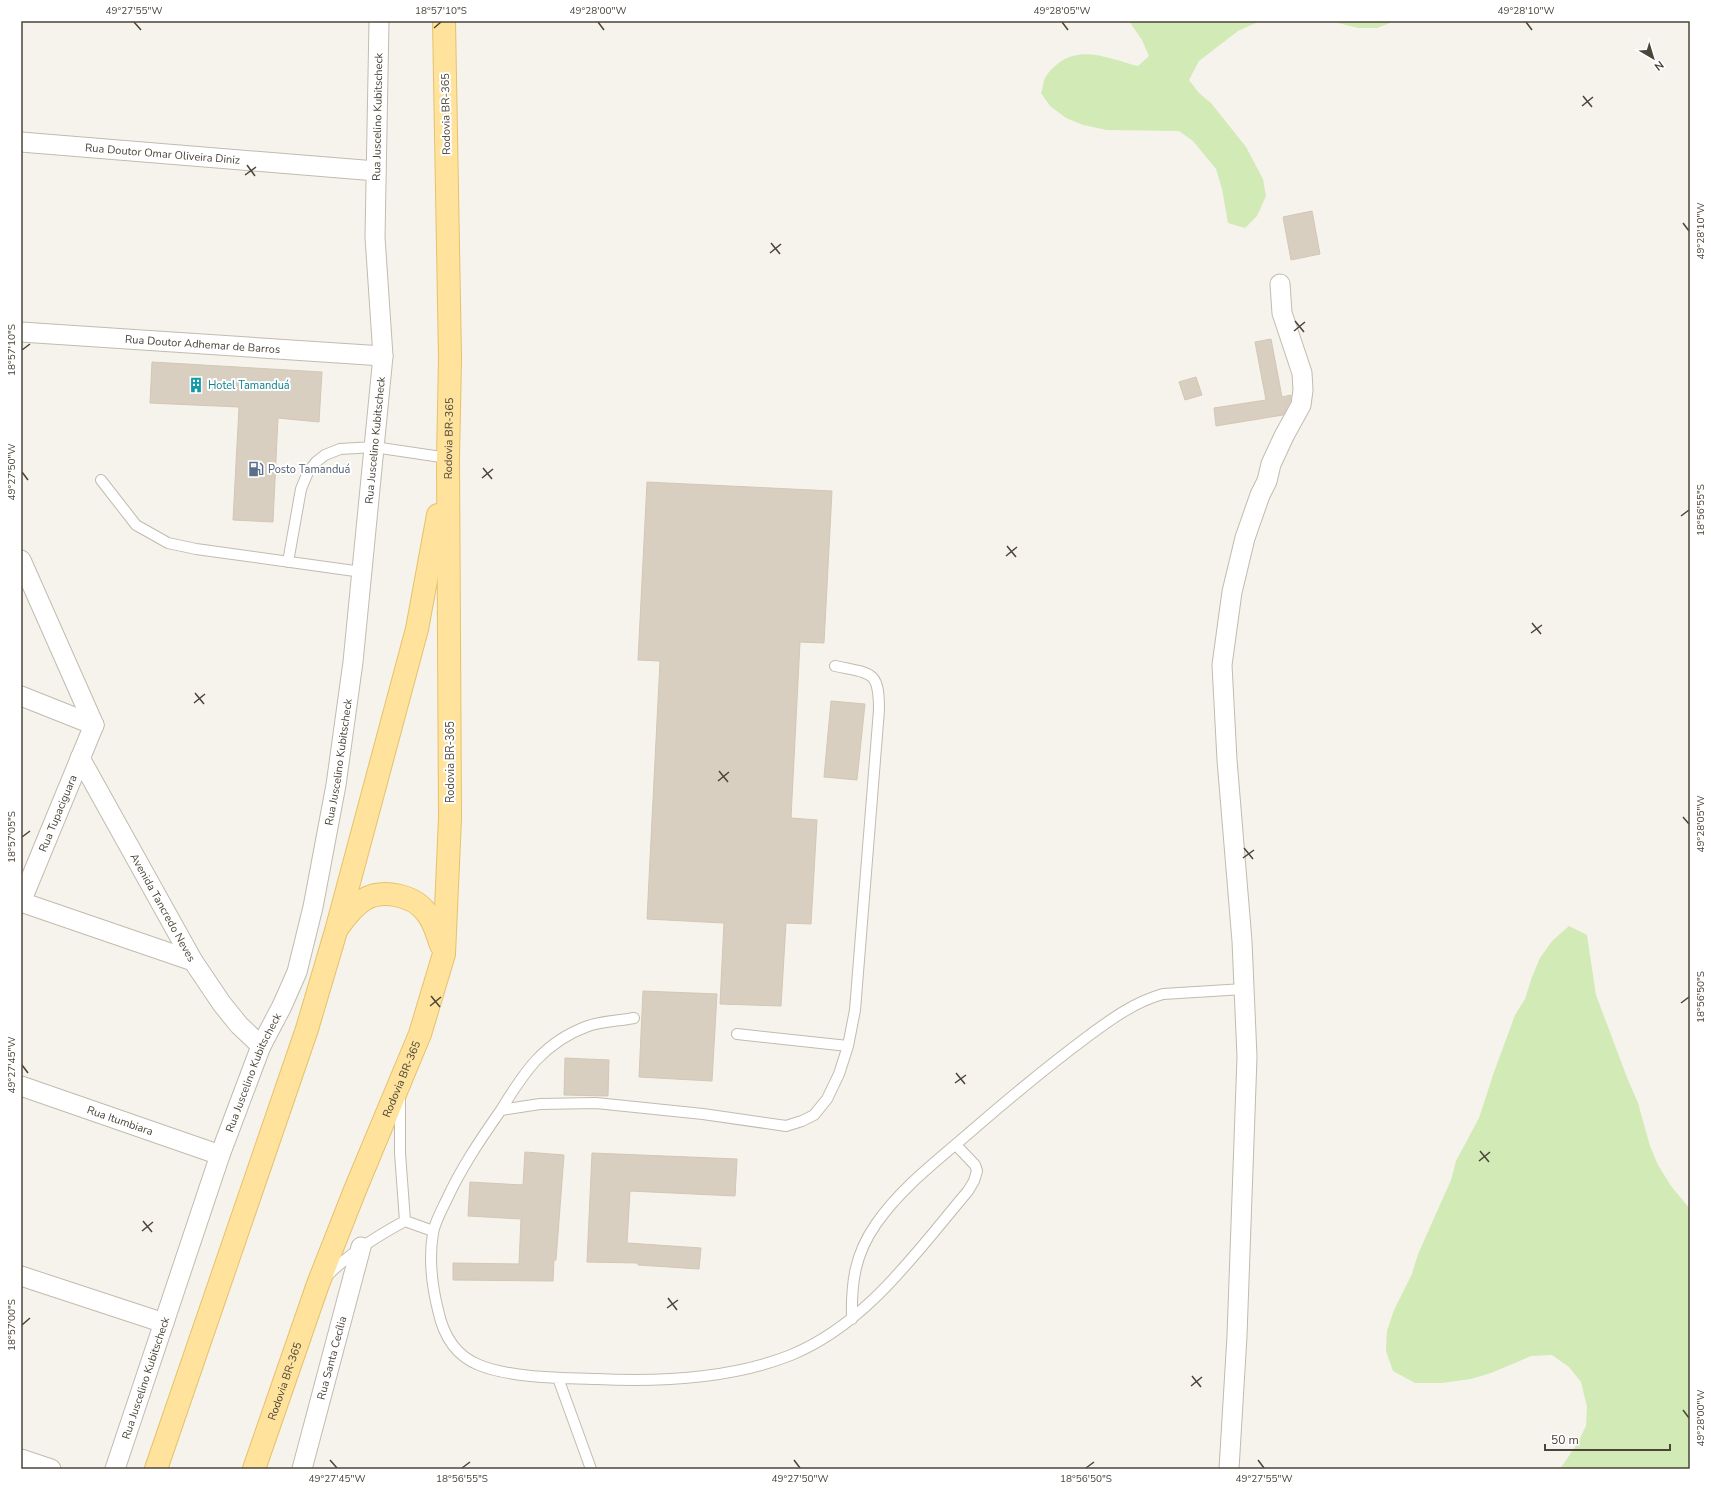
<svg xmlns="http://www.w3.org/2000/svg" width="1711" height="1490" viewBox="0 0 1711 1490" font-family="'Nunito Sans',sans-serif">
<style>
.green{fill:#d2eab5}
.building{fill:#d8cfc1;stroke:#d3c7b4}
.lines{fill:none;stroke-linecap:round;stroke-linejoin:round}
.lane-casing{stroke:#c2bbae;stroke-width:12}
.street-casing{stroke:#c2bbae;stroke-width:21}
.primary-casing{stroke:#e6c16a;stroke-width:24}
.lane{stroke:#fff;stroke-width:10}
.street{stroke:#fff;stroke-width:19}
.primary{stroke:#ffe39c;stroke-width:22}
.ticks{fill:none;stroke:#4b4439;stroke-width:1.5}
.labels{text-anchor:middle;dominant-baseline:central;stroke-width:4;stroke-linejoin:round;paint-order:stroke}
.street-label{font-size:11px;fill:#4b4439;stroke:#fff}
.culture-label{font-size:11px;fill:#0d838f;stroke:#fff;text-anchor:start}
.service-label{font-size:11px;fill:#4e5e75;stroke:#fff;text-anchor:start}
.neatline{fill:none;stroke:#4b4439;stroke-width:1.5}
.ticks-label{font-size:10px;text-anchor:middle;fill:#4b4439}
</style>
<rect width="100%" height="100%" fill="#f6f3ec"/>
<path class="green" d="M1129,21H1260L1238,31L1199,61L1189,80L1199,93L1211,103L1246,147L1263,179L1266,196L1257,216L1245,228L1228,223L1222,189L1216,169L1193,141L1179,131L1107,130L1083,125L1066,118L1050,106L1041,93C1043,88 1043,82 1045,78C1048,72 1055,66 1060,62C1084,45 1113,60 1138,66L1149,56L1142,40Z
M1330,21H1395L1377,28H1358Z
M1569,926L1587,935L1596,995L1628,1080L1638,1103L1650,1146L1658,1165L1671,1186L1690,1209V1469H1560L1577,1444L1586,1426L1587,1407L1581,1382L1569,1367L1552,1355L1531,1356L1491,1373L1471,1379L1442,1383H1415L1393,1371L1386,1351L1387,1331L1394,1310L1412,1274L1418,1254L1451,1180L1456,1161L1479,1118L1493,1075L1515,1015L1525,999L1532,977L1540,958L1552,941Z"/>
<path class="building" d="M1312,211L1320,254L1291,260L1283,217Z
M1271,339L1282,397L1291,395L1290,402L1283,415L1216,426L1214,408L1266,400L1255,342Z
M152,362L322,372L319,422L278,418L273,522L233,520L239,407L150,403Z
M1196,377L1202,395L1185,400L1179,382Z
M647,482L832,491L824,643L800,642L791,818L817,820L811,924L786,923L781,1006L720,1004L724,923L647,919L660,661L638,660Z
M831,701L865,704L857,780L824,777Z
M643,991L717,994L712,1081L639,1077Z
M565,1058L609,1060L608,1096L564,1095Z
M525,1152L564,1155L556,1260H554L553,1281L453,1280V1263L519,1264L521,1219L468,1216L470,1182L523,1185Z
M592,1153L737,1159L735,1196L630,1191L627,1243L701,1248L699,1269L638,1265V1263L587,1262Z"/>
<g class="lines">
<defs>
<path id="lane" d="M101,480L136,525L168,543L196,549L362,572
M288,562L301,489L308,472L316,462L325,455L340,449L374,447L448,458
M835,666C872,674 879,670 879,710L855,1010L848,1046L839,1074L827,1099L814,1115L802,1121L786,1126L703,1114L596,1103L540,1104L501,1110C480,1140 461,1168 446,1201C441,1211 435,1222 433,1233C429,1257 432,1286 438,1310C443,1334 454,1355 479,1365C511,1378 562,1378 597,1379C661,1382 731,1379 791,1355C867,1324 917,1251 968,1191L974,1181L977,1171L975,1165L956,1145
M737,1034L848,1046
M400,1098V1153L405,1221
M501,1110C524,1072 544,1042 588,1026C602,1021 619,1021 634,1018
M328,1275C351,1252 377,1236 405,1221L433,1231
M852,1319C851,1282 855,1254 876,1224C902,1186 942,1157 976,1127C1012,1096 1048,1066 1087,1037C1110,1020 1134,1002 1163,994L1244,989
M558,1378L591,1469"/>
<g id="street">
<path id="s1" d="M21,142L376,171"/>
<path id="s2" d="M21,332L383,356"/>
<path d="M21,560L94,725"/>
<path d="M21,696L94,725"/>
<path id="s3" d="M80,758L193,961L222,1004L239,1025L261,1046"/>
<path id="s4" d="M21,902L94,725"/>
<path d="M21,902L193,961"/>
<path id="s5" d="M21,1086L220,1155"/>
<path d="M21,1276L164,1323"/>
<path d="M21,1459L51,1469"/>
<path id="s6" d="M115,1469L220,1155L261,1046L282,1006L297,972L313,907L336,785L353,662L383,356L375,237L379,21"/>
<path id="s7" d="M302,1469L361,1247"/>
<path d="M1229,1469L1237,1336L1247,1057L1242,941L1227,760L1222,665L1232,592L1245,538L1260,495L1267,481L1271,464L1284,436L1301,405L1303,390L1302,373L1282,313L1280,284"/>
</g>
<g id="primary">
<path d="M339,926C346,916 354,906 365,899C383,889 413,895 426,912C434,921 437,934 441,945"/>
<path d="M156,1469L307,1029L336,931L417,629L438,515"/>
<path id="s8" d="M254,1469L318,1284L355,1190L420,1034L444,954L450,818L448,458L450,359L444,21"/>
</g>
</defs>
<use href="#lane" class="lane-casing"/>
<use href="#street" class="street-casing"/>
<use href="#primary" class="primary-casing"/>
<use href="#lane" class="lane"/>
<use href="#street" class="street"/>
<use href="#primary" class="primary"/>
</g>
<path class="ticks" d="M134,22L141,30M598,22L604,30M1062,22L1068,30M1526,22L1532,30M434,28L441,22M1583,96L1592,107M1582,106L1593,97M247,165L255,176M245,175L256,167M1683,223L1689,231M771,243L780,254M770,253L781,244M1295,321L1304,332M1294,331L1305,322M22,350L30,344M483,468L492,479M22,472L28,480M482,478L493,469M1681,516L1689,510M1007,546L1016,557M1006,556L1017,547M1532,623L1541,634M1531,633L1542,625M195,693L204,704M194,703L205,694M719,771L728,782M718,781L729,772M1683,817L1689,824M22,837L30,831M1244,848L1253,859M1243,858L1254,850M431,996L440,1007M1681,1003L1689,997M430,1006L441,997M22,1065L28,1073M956,1073L965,1084M955,1083L966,1075M1480,1151L1489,1162M1479,1161L1490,1152M143,1221L152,1232M142,1231L153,1222M668,1298L677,1310M667,1308L678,1300M22,1325L30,1318M1192,1376L1201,1387M1191,1386L1202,1377M1683,1410L1689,1418M330,1460L337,1468M794,1460L800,1468M1258,1460L1264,1468M462,1468L470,1462M1086,1468L1094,1462"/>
<defs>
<symbol id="building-bare" viewBox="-9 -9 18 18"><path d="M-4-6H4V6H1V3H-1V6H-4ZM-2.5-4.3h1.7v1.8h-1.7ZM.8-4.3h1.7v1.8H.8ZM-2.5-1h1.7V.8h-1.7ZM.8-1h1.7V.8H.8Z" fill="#0f9aa8" stroke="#fff" stroke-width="2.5" paint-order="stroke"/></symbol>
<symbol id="fuel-bare" viewBox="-9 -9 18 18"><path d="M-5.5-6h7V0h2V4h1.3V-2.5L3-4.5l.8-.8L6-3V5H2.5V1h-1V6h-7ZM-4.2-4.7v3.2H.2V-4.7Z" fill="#5c6f8a" stroke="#fff" stroke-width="2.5" paint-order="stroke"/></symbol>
</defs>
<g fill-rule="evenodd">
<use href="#building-bare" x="185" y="374" width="22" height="22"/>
<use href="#fuel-bare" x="245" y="458" width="22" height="22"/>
</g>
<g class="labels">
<g class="street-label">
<text transform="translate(446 114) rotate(-91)">Rodovia BR-365</text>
<text stroke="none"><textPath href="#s6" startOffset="1392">Rua Juscelino Kubitscheck</textPath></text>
<text stroke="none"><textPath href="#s1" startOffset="142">Rua Doutor Omar Oliveira Diniz</textPath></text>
<text stroke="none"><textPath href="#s2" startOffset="182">Rua Doutor Adhemar de Barros</textPath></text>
<text stroke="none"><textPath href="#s8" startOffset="1065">Rodovia BR-365</textPath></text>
<text stroke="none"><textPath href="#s6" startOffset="1068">Rua Juscelino Kubitscheck</textPath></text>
<text stroke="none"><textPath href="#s6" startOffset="744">Rua Juscelino Kubitscheck</textPath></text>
<text transform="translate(450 762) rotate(-90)">Rodovia BR-365</text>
<text stroke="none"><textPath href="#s4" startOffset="96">Rua Tupaciguara</textPath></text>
<text stroke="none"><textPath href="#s3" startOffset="171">Avenida Tancredo Neves</textPath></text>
<text stroke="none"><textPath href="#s6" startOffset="420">Rua Juscelino Kubitscheck</textPath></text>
<text stroke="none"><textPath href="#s8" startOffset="417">Rodovia BR-365</textPath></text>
<text stroke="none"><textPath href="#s5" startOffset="105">Rua Itumbiara</textPath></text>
<text stroke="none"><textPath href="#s7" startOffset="115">Rua Santa Cecília</textPath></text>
<text stroke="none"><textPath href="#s6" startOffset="96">Rua Juscelino Kubitscheck</textPath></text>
<text stroke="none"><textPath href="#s8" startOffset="93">Rodovia BR-365</textPath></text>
</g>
<g class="culture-label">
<text x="208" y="385">Hotel Tamanduá</text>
</g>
<g class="service-label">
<text x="268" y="469">Posto Tamanduá</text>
</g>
</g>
<rect width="1711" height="1490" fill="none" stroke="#ffffff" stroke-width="44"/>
<g transform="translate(1653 58) rotate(142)" stroke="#ffffff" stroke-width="3" paint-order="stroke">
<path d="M0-3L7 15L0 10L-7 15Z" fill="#4b4439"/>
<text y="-6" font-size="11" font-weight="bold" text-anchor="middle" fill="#4b4439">N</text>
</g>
<path d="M1545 1444v6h125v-6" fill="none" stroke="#4b4439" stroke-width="2"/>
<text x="1551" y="1444" font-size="12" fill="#4b4439" stroke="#ffffff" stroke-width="3" paint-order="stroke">50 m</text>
<rect x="22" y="22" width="1667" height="1446" class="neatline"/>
<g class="ticks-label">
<text x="134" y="14">49°27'55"W</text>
<text x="441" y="14">18°57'10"S</text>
<text x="598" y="14">49°28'00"W</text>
<text x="1062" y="14">49°28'05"W</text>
<text x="1526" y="14">49°28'10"W</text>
<text transform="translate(1700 231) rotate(-90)" y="4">49°28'10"W</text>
<text transform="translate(11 350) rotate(-90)" y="4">18°57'10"S</text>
<text transform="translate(11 472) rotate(-90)" y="4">49°27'50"W</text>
<text transform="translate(1700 510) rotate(-90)" y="4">18°56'55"S</text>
<text transform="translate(1700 824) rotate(-90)" y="4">49°28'05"W</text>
<text transform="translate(11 837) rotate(-90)" y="4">18°57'05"S</text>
<text transform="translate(1700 997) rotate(-90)" y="4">18°56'50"S</text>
<text transform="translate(11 1065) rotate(-90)" y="4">49°27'45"W</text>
<text transform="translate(11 1325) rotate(-90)" y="4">18°57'00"S</text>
<text transform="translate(1700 1418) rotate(-90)" y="4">49°28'00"W</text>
<text x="337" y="1482">49°27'45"W</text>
<text x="462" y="1482">18°56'55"S</text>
<text x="800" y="1482">49°27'50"W</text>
<text x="1086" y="1482">18°56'50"S</text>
<text x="1264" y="1482">49°27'55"W</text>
</g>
</svg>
